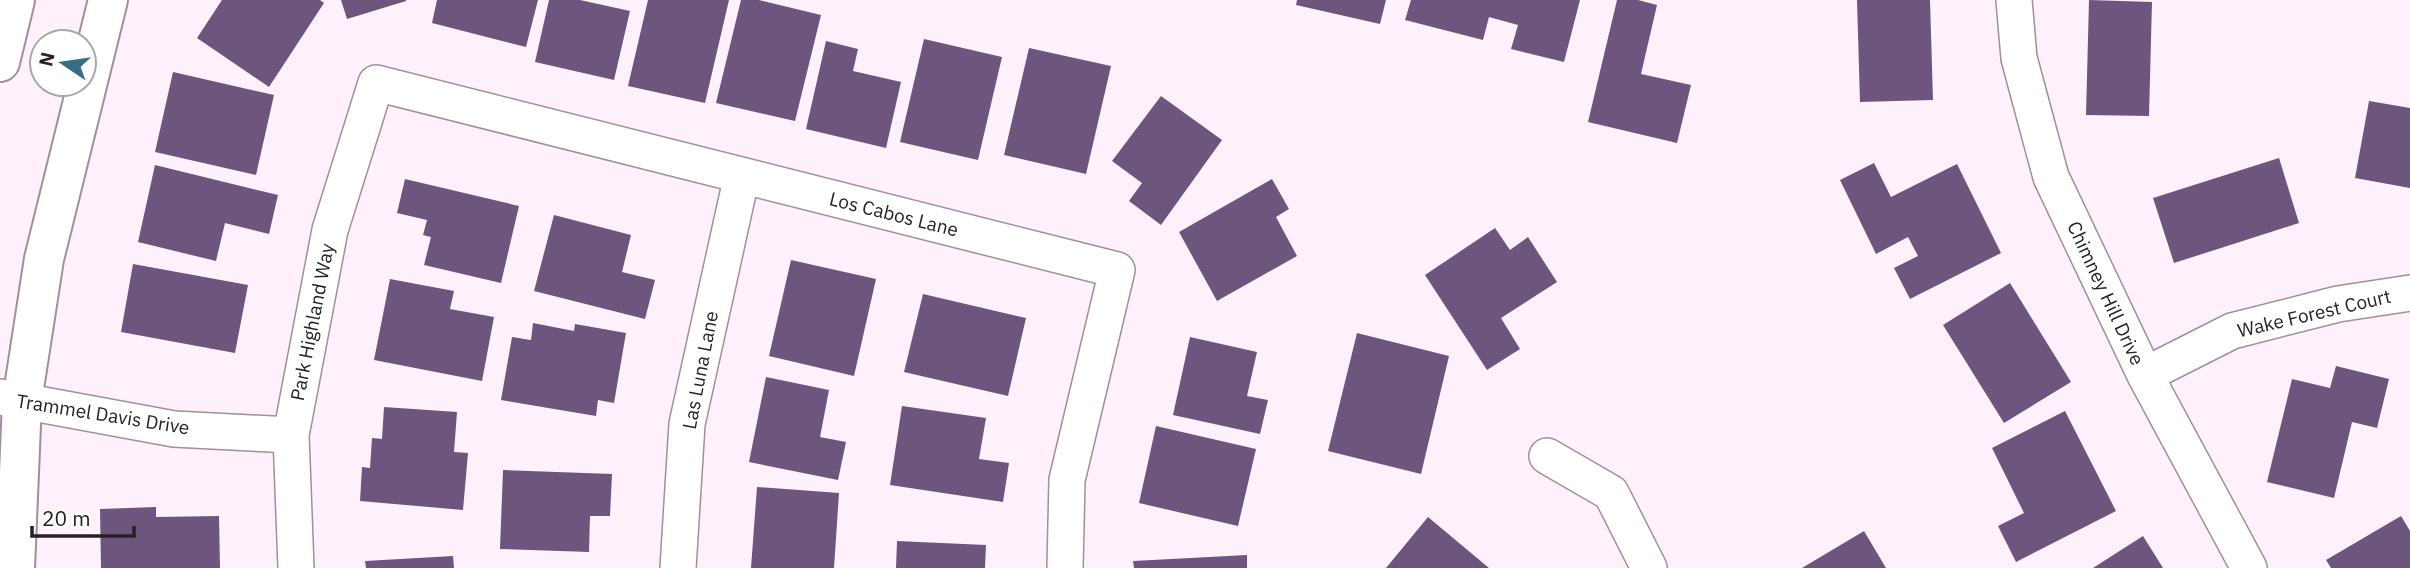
<svg xmlns="http://www.w3.org/2000/svg" width="2410" height="568" viewBox="0 0 2410 568" font-family="'IBM Plex Sans',sans-serif">
<style>
.building{fill:#6d567e}
.lines{fill:none;stroke-linecap:round;stroke-linejoin:round}
.street-casing{stroke:#9e909c;stroke-width:38}
.secondary-casing{stroke:#9e909c;stroke-width:42}
.street{stroke:#fff;stroke-width:35}
.secondary{stroke:#fff;stroke-width:38}
.labels{text-anchor:middle;dominant-baseline:central;stroke-width:7;stroke-linejoin:round;paint-order:stroke}
.street-label{font-size:19px;fill:#272126;stroke:#fff}
</style>
<rect width="100%" height="100%" fill="#fef1fc"/>
<path class="building" d="M222,0H320L324,3L269,87L197,38Z
M341,0H406V1L347,19Z
M437,0H538L526,47L432,23Z
M549,0H580L630,11L614,80L535,62Z
M648,0H729L705,103L628,86Z
M741,0H759L821,15L795,121L716,103Z
M1297,0H1386L1380,24L1296,5Z
M1411,0H1580L1564,62L1511,49L1518,25L1489,17L1483,40L1405,20Z
M1617,0H1638L1657,5L1641,74L1691,85L1677,143L1588,122Z
M1857,0H1930L1933,100L1860,102Z
M2089,0L2152,2L2149,116L2086,115Z
M924,39L1002,57L978,160L900,142Z
M826,41L858,49L853,71L901,82L886,148L806,129Z
M1029,48L1111,66L1086,174L1004,155Z
M173,72L274,95L256,175L155,152Z
M1161,96L1222,140L1161,225L1129,201L1142,183L1112,161Z
M2369,101L2410,108V188L2355,178Z
M2279,158L2299,223L2174,263L2153,198Z
M1874,163L1891,197L1957,164L2001,253L1910,299L1894,268L1918,256L1908,237L1876,254L1840,180Z
M155,165L278,195L269,234L225,223L216,261L138,242Z
M405,179L519,206L501,283L424,265L431,237L423,235L427,220L397,213Z
M1272,179L1289,209L1276,217L1297,256L1217,301L1179,232Z
M554,215L631,235L622,272L655,280L645,319L534,291Z
M1495,228L1510,250L1528,237L1557,282L1501,318L1520,349L1487,370L1425,275Z
M791,260L876,279L854,376L769,356Z
M133,264L248,285L235,353L121,332Z
M390,279L454,291L450,309L494,317L482,381L374,360Z
M2010,283L2071,382L2004,423L1943,325Z
M923,294L1026,318L1008,396L904,372Z
M533,323L574,331L575,324L626,333L614,403L598,400L596,416L501,400L512,337L531,340Z
M1357,333L1449,356L1421,474L1328,451Z
M1190,337L1257,352L1247,396L1268,400L1260,434L1173,415Z
M2336,366L2389,379L2377,428L2352,422L2334,498L2267,482L2292,379L2330,388Z
M766,377L829,390L820,437L846,442L838,480L749,462Z
M902,406L986,418L979,459L1009,463L1003,502L890,485Z
M384,407L457,412L454,452L468,453L463,510L360,501L362,467L370,468L372,438L382,439Z
M2065,411L2116,511L2016,562L1998,526L2024,513L1992,448Z
M1156,426L1256,449L1238,526L1139,503Z
M503,470L612,474L610,516H590L589,552L500,549Z
M757,487L839,493L834,568H751Z
M156,507V517L219,516L220,568H101L100,509Z
M2401,516L2410,531V568H2331L2326,560Z
M1428,517L1489,568H1386Z
M1864,531L1886,568H1802Z
M2143,536L2163,568H2093Z
M897,541L986,545L985,568H896Z
M1247,555V568H1134L1133,561Z
M453,556L454,568H366L365,561Z"/>
<g class="lines">
<defs>
<path id="street" d="M2014,0L2019,58L2051,177L2145,375L2249,568
M2145,375L2232,331L2338,304L2410,293
M0,397L174,429L291,435
M1547,456L1611,493L1649,568
M296,568L291,435L330,230L376,83L1117,270L1067,480L1065,568
M678,568L687,424L742,175"/>
<path id="secondary" d="M0,62L15,0
M15,568L22,401L44,259L108,0"/>
</defs>
<use href="#street" class="street-casing"/>
<use href="#secondary" class="secondary-casing"/>
<use href="#street" class="street"/>
<use href="#secondary" class="secondary"/>
</g>
<g class="labels">
<g class="street-label">
<text transform="translate(894 214) rotate(14)">Los Cabos Lane</text>
<text transform="translate(2106 293) rotate(65)">Chimney Hill Drive</text>
<text transform="translate(2314 313) rotate(-13)">Wake Forest Court</text>
<text transform="translate(312 322) rotate(-79)">Park Highland Way</text>
<text transform="translate(700 370) rotate(-79)">Las Luna Lane</text>
<text transform="translate(103 414) rotate(9)">Trammel Davis Drive</text>
</g>
</g>
<g transform="translate(63 63) rotate(283)"><circle r="33" fill="#ffffff" stroke="#a9a6a8" stroke-width="2"/>
<path d="M0-5L12 26L0 18L-12 26Z" fill="#346f87"/>
<text y="-10" font-size="19" font-weight="bold" text-anchor="middle" fill="#272126">N</text>
</g>
<path d="M32 526v10h102v-10" fill="none" stroke="#272126" stroke-width="3.5"/>
<text x="42" y="526" font-size="21" fill="#272126" stroke="#ffffff" stroke-width="5" paint-order="stroke">20 m</text>
</svg>
